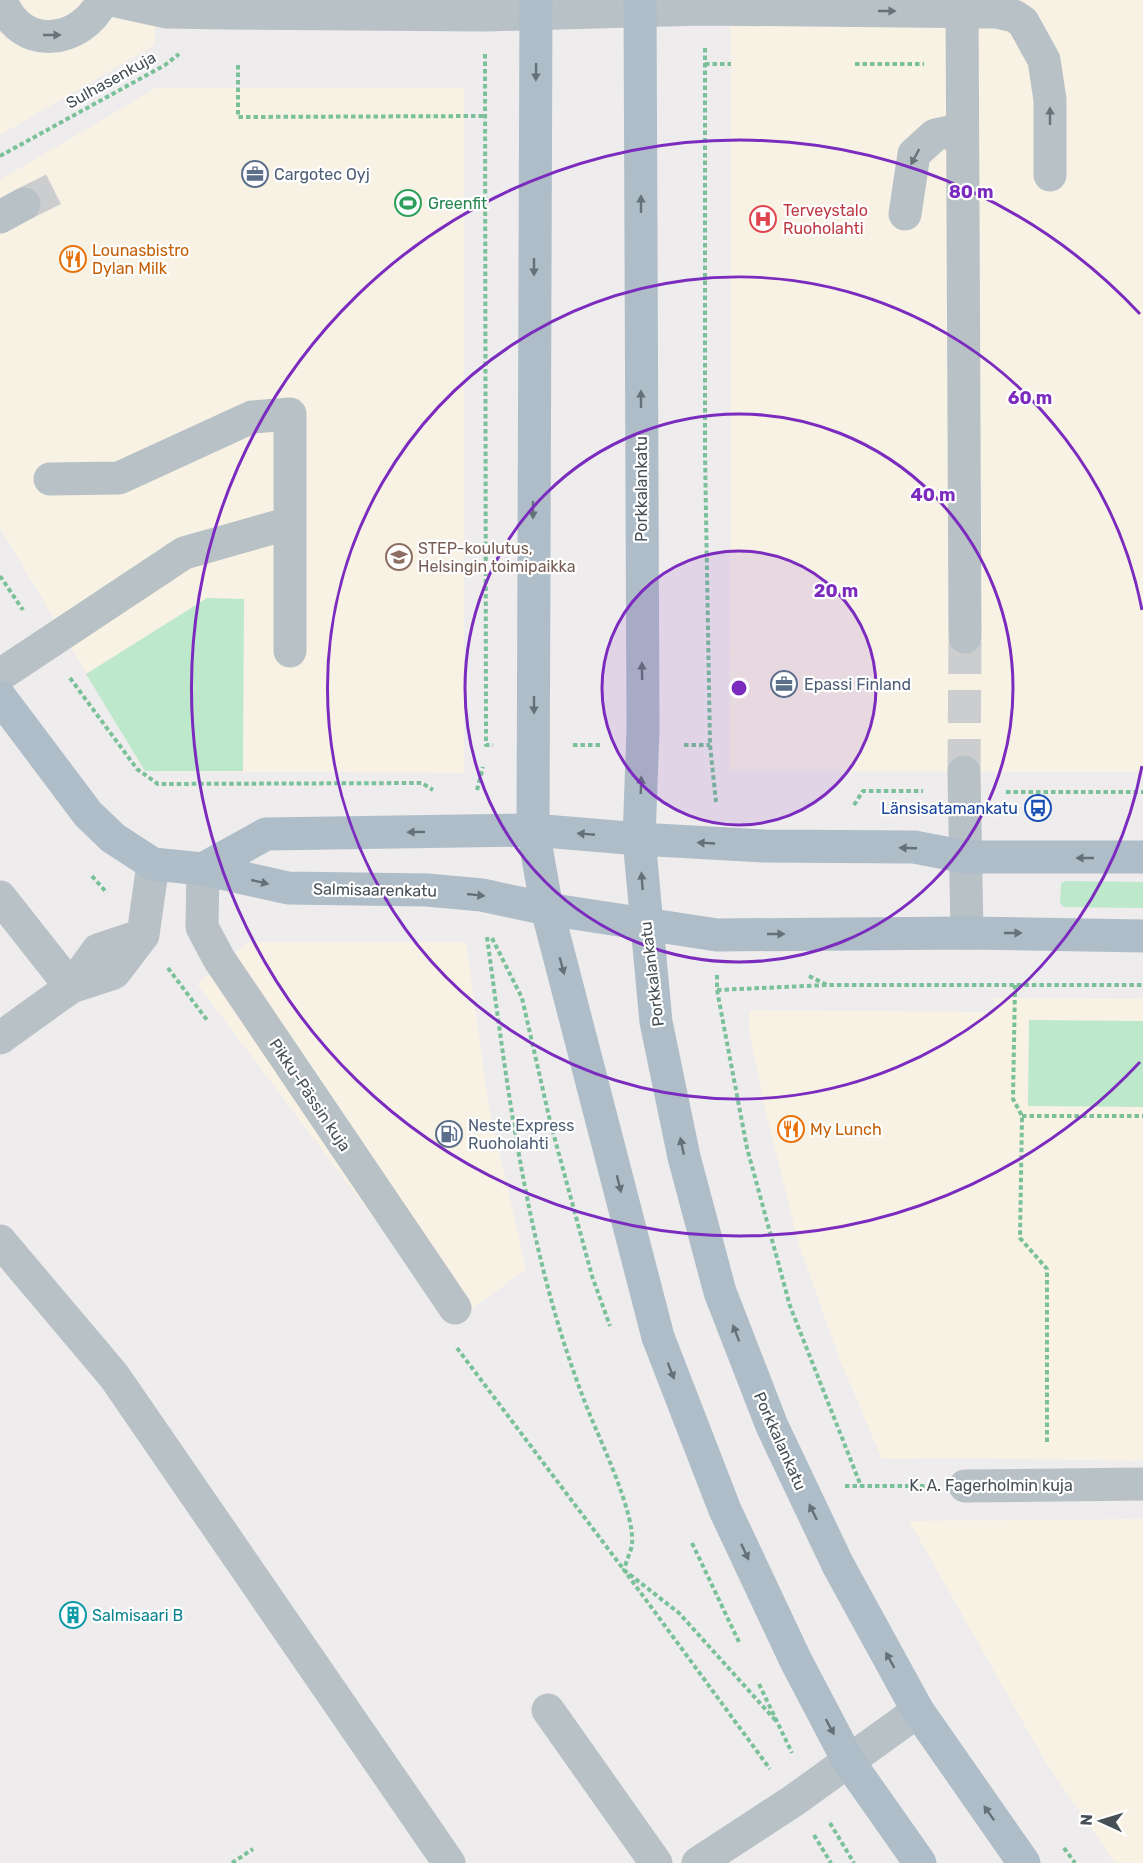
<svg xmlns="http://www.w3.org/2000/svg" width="1143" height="1863" viewBox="0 0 1143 1863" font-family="Rubik,sans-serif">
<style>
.commercial{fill:#f8f2e5}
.green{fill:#bee8cb}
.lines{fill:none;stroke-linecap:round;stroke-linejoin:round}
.minor-tunnel{stroke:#cccdce;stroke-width:33;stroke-dasharray:33 16;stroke-linecap:butt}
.path{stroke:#7ac19a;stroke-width:4;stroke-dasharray:4.5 3;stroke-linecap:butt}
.minor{stroke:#b8c1c6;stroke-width:33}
.major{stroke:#aebdc8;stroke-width:33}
.oneway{fill:#687278}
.oneway2{fill:#657178}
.ring{fill:none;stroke:#7b2cbf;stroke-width:3}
.labels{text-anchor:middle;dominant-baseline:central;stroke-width:4.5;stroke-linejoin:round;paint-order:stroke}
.street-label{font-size:16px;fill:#465056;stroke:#fff}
.service-label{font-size:16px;fill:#4e5e75;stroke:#fff;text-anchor:start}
.leisure-label{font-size:16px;fill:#27864d;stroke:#fff;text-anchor:start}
.health-label{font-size:16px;fill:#be3a42;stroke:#fff;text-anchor:start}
.food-label{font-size:16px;fill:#c56008;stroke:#fff;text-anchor:start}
.education-label{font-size:16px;fill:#785e54;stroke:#fff;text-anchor:start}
.transit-label{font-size:16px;fill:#164399;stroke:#fff;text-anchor:end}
.culture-label{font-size:16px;fill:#0d838f;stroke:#fff;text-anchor:start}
.centre{fill:#7b2cbf;stroke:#fff;stroke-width:3}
.ring-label{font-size:18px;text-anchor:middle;font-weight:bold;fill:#7b2cbf;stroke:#fff;stroke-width:4.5;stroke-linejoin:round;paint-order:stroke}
</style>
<rect width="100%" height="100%" fill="#eeecec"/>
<path class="commercial" d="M0,0H155V45L0,135Z
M731,0H1143V772L730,771Z
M156,88H464V773L145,771L0,528V180Z
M249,942H466L489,1108L526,1269L453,1323L197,984Z
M994,998L1143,999V1461L961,1458L882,1459L840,1360L799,1245L766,1113L749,1031V1010L996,1012Z
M1143,1519V1863H1115L1045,1761L909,1521Z"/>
<path class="green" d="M207,598L244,599L243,771H145L86,674Z
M1066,881L1143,882V908L1064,907L1060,903L1061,883Z
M1029,1020L1143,1021V1107L1028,1106Z"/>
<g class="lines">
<path class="minor-tunnel" d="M24,204L64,184
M964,772L965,637"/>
<path class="path" d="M705,48V455L710,745L716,802
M485,54L486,745H493
M705,64H731
M855,64H924
M238,65V117L485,116
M0,156L165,65L179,54
M0,576L23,610
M70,678L137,769L158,784L422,783L433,790
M573,745H601
M684,745H710
M477,790L483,767
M1006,792H1143
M854,805L863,791H923
M92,876L107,893
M487,937C509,1099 528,1262 590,1415C602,1444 635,1514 632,1544C631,1552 626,1561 624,1570L770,1769
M492,938L522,998L550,1121L592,1276L610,1326
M168,968L207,1020
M717,975V990L747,1148L790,1306L861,1486
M809,976L827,985
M1015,985L1013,1099L1022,1116L1020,1238L1047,1269V1445
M717,990L828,985H1143
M1022,1116H1143
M457,1348L624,1570L679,1613L777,1722
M845,1486H925
M692,1543L739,1642
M759,1684L792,1753
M830,1823L854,1863
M814,1835L831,1863
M1064,1848L1075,1863
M232,1863L253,1849"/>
<path class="minor" d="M1,0C20,52 81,45 103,0
M111,0L166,12L226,13L486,15L703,9L996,12L1014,16L1023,22L1044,60L1050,100V175
M962,0L965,637
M905,214L914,154L935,135L962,129
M0,217L24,204
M50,479L119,478L252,417L290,414V651
M0,675L184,553L290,523
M964,772L967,933
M203,869L202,927L219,959L455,1308
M0,897L71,987L114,973L143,935
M0,1038L71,987L98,950L143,935L153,864
M0,1241L114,1376L449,1863
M965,1486L1143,1484
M548,1710L656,1863
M698,1863L793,1801L918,1711"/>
<path class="major" d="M536,0L533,830L547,909L658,1337L725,1510L796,1661L849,1762L920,1863
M640,0L643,730L639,839L656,1022L684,1157L720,1292L772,1426L838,1565L918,1711L1024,1863
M0,697L88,814L113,838L153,864L203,869L288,888L427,890L482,895L547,909L717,935L967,933L1143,936
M203,869L266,834L533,830L639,839L764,846L914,847L966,857H1143"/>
</g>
<defs><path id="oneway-solid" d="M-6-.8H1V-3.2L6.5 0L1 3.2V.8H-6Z" transform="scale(1.5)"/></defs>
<g class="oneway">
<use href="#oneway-solid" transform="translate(887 11)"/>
<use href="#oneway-solid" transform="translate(52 35)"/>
<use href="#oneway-solid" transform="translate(1050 116) rotate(-90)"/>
<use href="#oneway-solid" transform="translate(915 157) rotate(118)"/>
</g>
<g class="oneway2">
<use href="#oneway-solid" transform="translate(536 72) rotate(91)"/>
<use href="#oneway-solid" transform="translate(641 204) rotate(-90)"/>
<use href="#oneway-solid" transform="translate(534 267) rotate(90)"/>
<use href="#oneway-solid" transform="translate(641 399) rotate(-90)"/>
<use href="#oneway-solid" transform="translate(533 510) rotate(90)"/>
<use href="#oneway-solid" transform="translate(642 671) rotate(-91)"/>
<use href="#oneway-solid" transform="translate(534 705) rotate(90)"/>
<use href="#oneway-solid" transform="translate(641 785) rotate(-88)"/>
<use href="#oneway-solid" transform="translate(416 832) rotate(179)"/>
<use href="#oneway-solid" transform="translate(586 834) rotate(-175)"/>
<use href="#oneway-solid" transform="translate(706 843) rotate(-177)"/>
<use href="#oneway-solid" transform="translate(908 848) rotate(-178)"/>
<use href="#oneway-solid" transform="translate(1085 858) rotate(180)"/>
<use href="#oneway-solid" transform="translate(642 881) rotate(-94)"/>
<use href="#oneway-solid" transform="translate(260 882) rotate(13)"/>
<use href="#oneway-solid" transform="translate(476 895) rotate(6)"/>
<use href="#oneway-solid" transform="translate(1013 933)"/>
<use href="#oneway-solid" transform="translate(776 934)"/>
<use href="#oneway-solid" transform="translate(562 966) rotate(75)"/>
<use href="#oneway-solid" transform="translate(682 1146) rotate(-102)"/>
<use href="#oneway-solid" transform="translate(619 1184) rotate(76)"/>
<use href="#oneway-solid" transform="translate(736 1333) rotate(-111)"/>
<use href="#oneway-solid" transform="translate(671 1371) rotate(69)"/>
<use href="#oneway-solid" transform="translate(813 1512) rotate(-116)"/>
<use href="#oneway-solid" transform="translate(745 1552) rotate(65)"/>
<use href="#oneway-solid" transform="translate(890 1660) rotate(-119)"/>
<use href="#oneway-solid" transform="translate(830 1727) rotate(62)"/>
<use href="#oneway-solid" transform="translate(989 1813) rotate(-125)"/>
</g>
<circle cx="739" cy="688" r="137" fill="#7b2cbf" fill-opacity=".12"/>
<g class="ring">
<circle cx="739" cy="688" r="137"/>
<circle cx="739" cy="688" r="274"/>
<path d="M1142 766A411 411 0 1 1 1142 610"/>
<path d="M1140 1062A548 548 0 1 1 1140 314"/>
</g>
<defs>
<symbol id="office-ring" viewBox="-11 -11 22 22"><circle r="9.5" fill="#fff" stroke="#5c6f8a" stroke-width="1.5"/><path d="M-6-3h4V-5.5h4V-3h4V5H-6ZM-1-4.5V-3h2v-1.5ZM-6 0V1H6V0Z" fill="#5c6f8a"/></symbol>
<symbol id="stadium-ring" viewBox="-11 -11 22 22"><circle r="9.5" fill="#fff" stroke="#2e9e5b" stroke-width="1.5"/><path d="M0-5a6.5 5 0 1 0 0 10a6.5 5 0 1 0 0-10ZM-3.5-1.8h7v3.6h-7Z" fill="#2e9e5b"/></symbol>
<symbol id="hospital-ring" viewBox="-11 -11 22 22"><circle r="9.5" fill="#fff" stroke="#e0444e" stroke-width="1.5"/><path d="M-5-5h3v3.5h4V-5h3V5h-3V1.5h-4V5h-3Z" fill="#e0444e"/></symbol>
<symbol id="restaurant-ring" viewBox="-11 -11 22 22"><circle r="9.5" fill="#fff" stroke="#e8710a" stroke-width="1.5"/><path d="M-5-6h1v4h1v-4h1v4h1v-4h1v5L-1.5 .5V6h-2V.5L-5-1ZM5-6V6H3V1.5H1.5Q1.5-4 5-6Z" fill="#e8710a"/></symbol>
<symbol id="school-ring" viewBox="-11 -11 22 22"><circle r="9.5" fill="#fff" stroke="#8d6e63" stroke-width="1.5"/><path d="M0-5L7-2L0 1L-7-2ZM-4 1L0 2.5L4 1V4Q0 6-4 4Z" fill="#8d6e63"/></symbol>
<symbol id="bus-ring" viewBox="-11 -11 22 22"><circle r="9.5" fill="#fff" stroke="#1a4fb4" stroke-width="1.5"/><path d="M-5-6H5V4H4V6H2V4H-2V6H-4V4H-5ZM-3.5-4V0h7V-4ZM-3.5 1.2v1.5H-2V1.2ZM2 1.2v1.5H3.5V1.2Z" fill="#1a4fb4"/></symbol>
<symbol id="fuel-ring" viewBox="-11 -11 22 22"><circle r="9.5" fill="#fff" stroke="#5c6f8a" stroke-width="1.5"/><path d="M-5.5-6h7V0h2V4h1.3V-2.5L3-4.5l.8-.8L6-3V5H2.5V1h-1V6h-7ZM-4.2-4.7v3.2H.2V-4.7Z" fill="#5c6f8a"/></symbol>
<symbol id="building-ring" viewBox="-11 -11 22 22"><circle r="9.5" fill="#fff" stroke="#0f9aa8" stroke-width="1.5"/><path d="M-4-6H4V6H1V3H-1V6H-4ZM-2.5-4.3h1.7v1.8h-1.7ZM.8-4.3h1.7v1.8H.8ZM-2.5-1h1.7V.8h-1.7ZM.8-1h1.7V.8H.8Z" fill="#0f9aa8"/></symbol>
</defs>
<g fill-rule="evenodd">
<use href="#office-ring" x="240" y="159" width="30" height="30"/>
<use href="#stadium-ring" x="393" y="188" width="30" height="30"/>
<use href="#hospital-ring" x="748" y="204" width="30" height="30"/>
<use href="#restaurant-ring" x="58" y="244" width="30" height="30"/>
<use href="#school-ring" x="384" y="542" width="30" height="30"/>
<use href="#office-ring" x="769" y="669" width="30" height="30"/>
<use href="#bus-ring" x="1023" y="793" width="30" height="30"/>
<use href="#restaurant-ring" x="776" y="1114" width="30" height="30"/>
<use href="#fuel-ring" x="434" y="1119" width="30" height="30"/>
<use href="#building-ring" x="58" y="1600" width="30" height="30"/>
</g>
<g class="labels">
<g class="street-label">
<text transform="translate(111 80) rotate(-29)">Sulhasenkuja</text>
<text transform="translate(641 489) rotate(-90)">Porkkalankatu</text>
<text transform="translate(375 890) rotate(1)">Salmisaarenkatu</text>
<text transform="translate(652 974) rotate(-97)">Porkkalankatu</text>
<text transform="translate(310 1095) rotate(56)">Pikku-Pässin kuja</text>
<text transform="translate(780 1441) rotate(66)">Porkkalankatu</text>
<text x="991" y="1485">K. A. Fagerholmin kuja</text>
</g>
<g class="service-label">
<text x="274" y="174">Cargotec Oyj</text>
<text x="804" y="684">Epassi Finland</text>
<text x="468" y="1125">Neste Express<tspan x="468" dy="18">Ruoholahti</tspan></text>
</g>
<g class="leisure-label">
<text x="428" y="203">Greenfit</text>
</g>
<g class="health-label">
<text x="783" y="210">Terveystalo<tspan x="783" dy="18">Ruoholahti</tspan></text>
</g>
<g class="food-label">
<text x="92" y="250">Lounasbistro<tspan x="92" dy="18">Dylan Milk</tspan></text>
<text x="810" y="1129">My Lunch</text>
</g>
<g class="education-label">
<text x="418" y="548">STEP-koulutus,<tspan x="418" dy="18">Helsingin toimipaikka</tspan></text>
</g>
<g class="transit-label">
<text x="1018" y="808">Länsisatamankatu</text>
</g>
<g class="culture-label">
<text x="92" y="1615">Salmisaari B</text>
</g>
</g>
<circle cx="739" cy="688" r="9" class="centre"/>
<g class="ring-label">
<text x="971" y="198">80 m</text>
<text x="1030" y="404">60 m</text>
<text x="933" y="501">40 m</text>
<text x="836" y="597">20 m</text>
</g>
<g transform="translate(1101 1821) rotate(274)" stroke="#ffffff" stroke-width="4.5" paint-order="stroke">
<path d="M0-4.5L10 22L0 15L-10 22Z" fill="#465056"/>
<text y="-9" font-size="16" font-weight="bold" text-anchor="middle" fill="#465056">N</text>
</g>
</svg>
